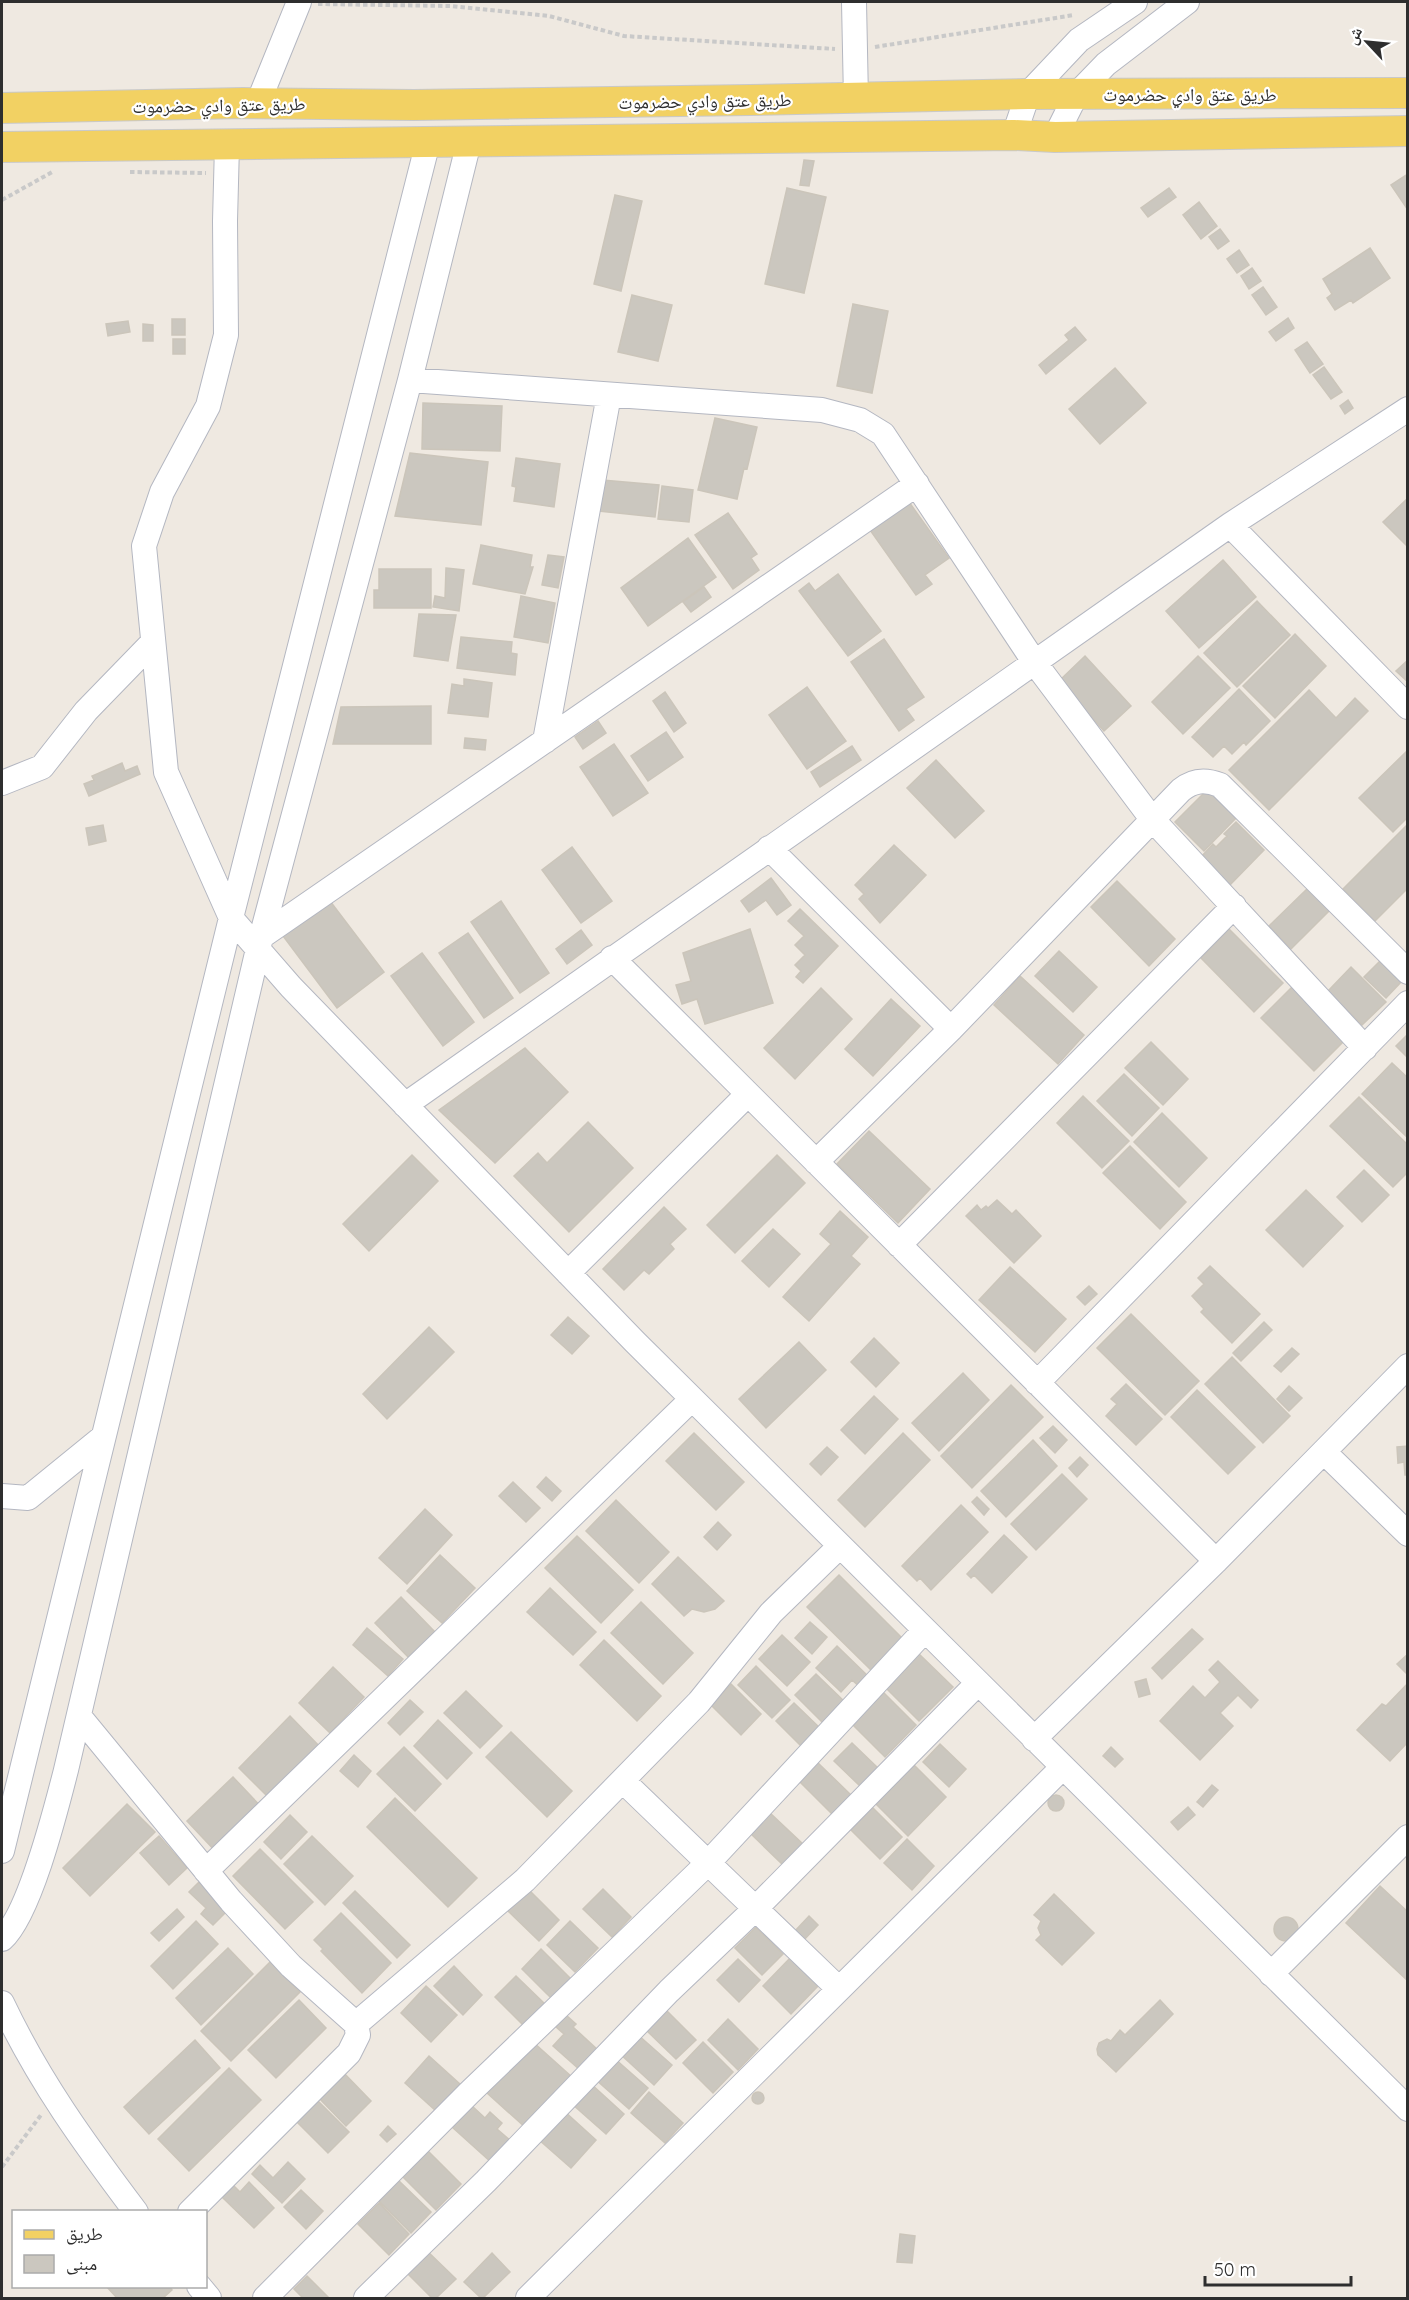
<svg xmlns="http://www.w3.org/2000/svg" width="1409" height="2300" viewBox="0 0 1409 2300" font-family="Quicksand,'Noto Naskh Arabic',sans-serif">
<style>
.building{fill:#cbc7bf;stroke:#cbc5ba;stroke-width:1.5}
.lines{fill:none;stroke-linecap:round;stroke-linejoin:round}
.minor-casing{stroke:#b4b7c1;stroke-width:26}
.major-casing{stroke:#c9c9c9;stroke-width:32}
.path{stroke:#c9c9c9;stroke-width:4;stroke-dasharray:4.5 3;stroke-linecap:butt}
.minor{stroke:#fff;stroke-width:24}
.major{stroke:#f2d163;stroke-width:30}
.labels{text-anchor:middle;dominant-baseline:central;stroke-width:4.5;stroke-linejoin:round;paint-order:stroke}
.street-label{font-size:18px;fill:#2e2e2e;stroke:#fff}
</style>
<rect width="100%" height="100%" fill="#efe9e1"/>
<path class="building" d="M804,160L814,161L809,186L800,185Z
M1408,174V210L1391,185Z
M787,188L826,197L804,293L765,284Z
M1169,188L1176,197L1148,217L1141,208Z
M615,195L642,201L621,291L594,284Z
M1199,202L1217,226L1201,239L1183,215Z
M1220,229L1229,241L1218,249L1209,237Z
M1370,248L1390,278L1353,303L1351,300L1335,310L1327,298L1332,294L1323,279Z
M1239,250L1249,265L1237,273L1227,259Z
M1252,268L1261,281L1249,289L1241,276Z
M1263,287L1277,307L1266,315L1252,295Z
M632,295L672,305L658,361L618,352Z
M853,304L888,311L872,393L837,386Z
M1288,318L1294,328L1276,341L1269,332Z
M172,319H185V335H172Z
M128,321L130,332L108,336L106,324Z
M143,324L153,325V341H143Z
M1075,327L1086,340L1046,374L1039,365L1069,340L1065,335Z
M173,339H185V354H173Z
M1307,342L1323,364L1310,373L1295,350Z
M1324,367L1342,392L1331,399L1313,375Z
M1115,368L1146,403L1100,444L1069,409Z
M1348,400L1353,408L1345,414L1340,406Z
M423,403L502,406L500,451L422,449Z
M715,418L757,427L747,469L744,468L737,499L698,490Z
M410,453L488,462L481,525L395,516Z
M516,458L560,464L554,507L514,501L516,487L512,486Z
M602,480L659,485L655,517L599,511Z
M662,486L693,490L689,522L658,519Z
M1408,498V547L1383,522Z
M909,502L949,558L925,575L932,584L916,595L870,530Z
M728,513L757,554L751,558L759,570L733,589L695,535Z
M688,538L716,577L648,626L621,588Z
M481,545L532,555L530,567H533L525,594L473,584Z
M548,555L564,557L558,588L542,585Z
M1223,560L1256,597L1199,648L1166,611Z
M446,568L464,570L459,611L433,607L435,596L445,598Z
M379,569H431V608H374V590H379Z
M838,574L881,631L848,656L799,591L809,583L815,591Z
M704,587L711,597L691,612L683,602Z
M521,596L555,603L548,643L514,637Z
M1257,601L1290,635L1237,687L1204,653Z
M419,614L456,615L448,661L414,656Z
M1295,634L1326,666L1275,718L1243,686Z
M461,637L512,642L511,653L517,654L515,675L457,668Z
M884,639L924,697L906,709L914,720L899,731L851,662Z
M1085,656L1131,706L1104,731L1059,681Z
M1198,656L1230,688L1183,734L1152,702Z
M1408,660V682L1396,671Z
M464,679L492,683L488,717L448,713L452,684L464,686Z
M807,687L846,741L807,769L769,715Z
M1239,689L1270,721L1246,745L1244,742L1232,754L1224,746L1213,757L1192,737Z
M1309,690L1336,718L1355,698L1368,711L1269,810L1229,770Z
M665,692L686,723L674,732L653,701Z
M431,706V744H333L341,707Z
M598,721L606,733L583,749L575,737Z
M666,732L683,757L648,781L631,756Z
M465,738L486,740L485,750L464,748Z
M614,744L648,793L613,816L580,767Z
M852,746L861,760L820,787L811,772Z
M1408,750V817L1393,832L1359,798Z
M936,760L984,811L955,838L907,788Z
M122,763L125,771L137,766L140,774L89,796L84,784L94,780L92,776Z
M1211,786L1239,815L1204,851L1175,822Z
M1236,822L1264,850L1230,885L1201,857L1213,844L1216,847L1227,836L1224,834Z
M1408,824V888L1375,921L1343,889Z
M103,825L106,841L89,845L86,828Z
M894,845L926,875L880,923L859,899L864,894L855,885Z
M572,847L612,901L581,923L542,870Z
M771,878L791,905L777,915L766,900L749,912L741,901Z
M1117,881L1175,939L1149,966L1091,907Z
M1310,886L1332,908L1291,949L1269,926Z
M330,901L384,972L337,1008L283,936Z
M501,901L549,973L520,993L471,922Z
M800,909L838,946L803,983L796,977L801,971L795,965L805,955L795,945L804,936L788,921Z
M750,929L773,1003L705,1024L697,999L682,1004L676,985L691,981L683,953Z
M1229,929L1283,983L1254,1012L1201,958Z
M581,930L592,945L567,964L556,949Z
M468,933L513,998L484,1018L439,953Z
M1059,951L1097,987L1073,1012L1035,976Z
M422,953L474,1022L443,1046L391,976Z
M1382,959L1403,980L1386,998L1364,977Z
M1351,967L1386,1002L1362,1025L1328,991Z
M1020,976L1084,1035L1058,1064L994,1005Z
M1292,987L1345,1040L1314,1071L1261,1018Z
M821,988L852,1019L795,1079L764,1048Z
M891,999L920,1026L873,1076L845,1049Z
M1408,1034V1058L1396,1046Z
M1151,1042L1188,1079L1163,1105L1125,1068Z
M525,1048L568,1092L495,1163L439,1110Z
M1392,1063L1408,1078V1138L1362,1094Z
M1124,1074L1159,1108L1132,1136L1097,1101Z
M1083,1096L1129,1141L1102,1168L1057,1123Z
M1359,1097L1408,1145V1172L1393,1187L1330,1126Z
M1162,1113L1207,1158L1179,1187L1134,1142Z
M588,1122L633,1168L569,1232L514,1176L538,1153L547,1163Z
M869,1131L930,1189L898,1223L837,1164Z
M1130,1146L1186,1202L1160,1229L1103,1173Z
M412,1155L438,1181L369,1251L343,1224Z
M777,1155L805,1183L735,1253L707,1225Z
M1364,1170L1389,1195L1362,1222L1337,1197Z
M1306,1190L1343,1226L1303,1267L1266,1230Z
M997,1200L1012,1214L1016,1210L1041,1236L1014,1263L966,1216L977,1205L981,1210L986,1206L988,1208Z
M664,1207L686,1229L670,1244L674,1249L649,1274L644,1270L624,1290L603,1269Z
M840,1211L868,1237L851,1256L860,1264L809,1321L783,1297L831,1244L820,1234Z
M773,1229L800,1254L769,1287L742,1261Z
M1210,1266L1260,1314L1232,1343L1201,1312L1204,1309L1192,1296L1204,1284L1198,1278Z
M1010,1267L1066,1319L1035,1352L979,1300Z
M1089,1286L1097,1294L1085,1305L1077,1297Z
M1131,1314L1199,1381L1165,1415L1097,1348Z
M568,1317L589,1336L572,1354L551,1335Z
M1264,1322L1272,1330L1241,1361L1233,1353Z
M429,1327L454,1352L387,1419L363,1394Z
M874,1338L899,1363L876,1387L851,1362Z
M799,1342L826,1370L766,1428L739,1399Z
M1292,1348L1299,1354L1281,1372L1274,1366Z
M1232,1357L1290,1416L1263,1443L1205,1384Z
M963,1373L989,1400L939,1451L912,1423Z
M1126,1384L1162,1419L1136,1445L1106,1416L1117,1404L1111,1399Z
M1011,1385L1043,1417L972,1488L941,1456Z
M1289,1386L1302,1398L1289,1411L1277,1399Z
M1197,1390L1255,1447L1228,1474L1171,1417Z
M874,1396L898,1419L865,1454L841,1430Z
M1053,1426L1067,1440L1055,1453L1040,1438Z
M694,1433L744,1482L716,1510L666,1461Z
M903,1433L930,1460L865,1527L838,1500Z
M1033,1440L1057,1466L1006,1517L981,1491Z
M1408,1446V1475H1405L1404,1462L1398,1463L1397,1447Z
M827,1447L838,1457L821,1475L810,1464Z
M1080,1457L1088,1465L1077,1477L1069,1468Z
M1062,1474L1087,1499L1036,1550L1011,1524Z
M546,1477L561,1491L552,1501L537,1487Z
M513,1482L540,1508L526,1522L499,1496Z
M977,1497L989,1509L984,1515L972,1502Z
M616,1500L669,1552L639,1583L586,1531Z
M961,1505L988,1532L931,1590L920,1578L917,1581L902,1566Z
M425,1509L452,1535L407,1584L379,1558Z
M718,1522L731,1535L717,1550L704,1537Z
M1004,1535L1027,1557L992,1593L974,1575L971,1578L967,1574Z
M577,1536L633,1590L601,1623L545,1568Z
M440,1555L475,1588L442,1623L407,1591Z
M678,1557L724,1601L715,1609L704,1612L692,1609L684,1616L652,1584Z
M839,1575L906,1642L875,1674L807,1607Z
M550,1588L596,1632L573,1655L527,1612Z
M401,1597L435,1632L409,1658L375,1623Z
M641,1602L693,1653L663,1684L611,1633Z
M810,1622L827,1637L812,1654L795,1638Z
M367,1628L403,1659L388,1676L353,1645Z
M1192,1629L1203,1639L1162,1679L1152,1668Z
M782,1635L810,1662L787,1686L759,1659Z
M604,1640L661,1696L637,1721L580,1665Z
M837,1646L871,1679L862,1689L852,1680L841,1692L816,1668Z
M917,1652L953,1687L919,1721L884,1686Z
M1408,1654V1675L1397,1664Z
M1218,1661L1258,1700L1251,1708L1238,1695L1220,1713L1233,1726L1200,1760L1160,1721L1193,1686L1205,1698L1220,1682L1209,1670Z
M756,1666L790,1700L772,1718L738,1685Z
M333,1667L364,1697L330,1733L299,1703Z
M816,1674L848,1705L827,1727L795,1695Z
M1146,1679L1150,1694L1139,1697L1135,1682Z
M1408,1683V1702L1405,1704L1408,1707V1742L1390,1761L1357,1730L1382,1704L1386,1706Z
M731,1684L761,1714L741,1735L711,1705Z
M881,1690L916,1725L885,1757L850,1722Z
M466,1691L502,1726L480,1748L444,1713Z
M410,1700L423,1712L400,1735L388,1723Z
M794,1703L823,1731L805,1750L776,1721Z
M290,1716L323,1750L272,1801L239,1768Z
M438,1720L472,1753L447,1779L414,1746Z
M511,1732L572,1791L547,1817L486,1757Z
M852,1743L879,1769L861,1787L834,1761Z
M940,1744L966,1769L949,1787L923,1762Z
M404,1747L441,1784L415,1811L377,1774Z
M1111,1747L1123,1759L1115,1767L1103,1756Z
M354,1755L371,1771L358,1787L340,1771Z
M816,1761L852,1796L833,1815L798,1780Z
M914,1765L946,1797L908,1836L876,1804Z
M233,1777L265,1811L218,1854L187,1821Z
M1212,1785L1218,1790L1203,1807L1197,1802Z
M1048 1803a8 8 0 1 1 16 0a8 8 0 1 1-16 0Z
M395,1798L477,1878L448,1907L367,1827Z
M127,1804L155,1832L90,1896L63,1868Z
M872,1807L902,1837L880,1859L851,1830Z
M1188,1807L1195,1815L1178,1830L1171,1822Z
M769,1812L804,1845L784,1866L749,1832Z
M290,1815L307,1832L281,1859L264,1842Z
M159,1836L187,1868L169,1885L140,1853Z
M312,1836L353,1876L325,1905L284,1864Z
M907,1839L934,1866L912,1890L884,1863Z
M260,1849L313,1902L285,1929L233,1876Z
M199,1882L228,1910L213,1925L201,1914L206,1908L189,1892Z
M1380,1886L1408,1912V1981L1346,1923Z
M528,1889L559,1920L539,1941L507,1910Z
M603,1889L631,1917L612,1937L583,1909Z
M355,1891L410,1945L397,1958L343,1903Z
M1054,1894L1094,1933L1062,1965L1036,1940L1041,1935L1038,1928L1041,1921L1034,1915Z
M177,1909L184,1917L159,1941L151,1933Z
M341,1913L391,1963L362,1993L321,1951L323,1949L314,1940Z
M809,1916L818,1925L803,1941L794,1932Z
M1274 1929a12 12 0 1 1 24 0a12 12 0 1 1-24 0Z
M196,1921L218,1944L173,1989L151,1966Z
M570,1921L598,1948L575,1972L547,1945Z
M756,1927L783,1954L762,1975L735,1948Z
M228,1948L253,1974L201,2025L176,1998Z
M541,1949L571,1979L552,1999L522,1969Z
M790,1958L818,1986L791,2014L763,1986Z
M738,1959L760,1980L739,2002L717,1980Z
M270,1962L300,1992L231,2061L201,2031Z
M454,1966L482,1995L463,2015L434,1986Z
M516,1976L546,2005L525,2027L495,1997Z
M426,1986L457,2015L431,2042L401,2013Z
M299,2000L326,2028L276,2078L248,2050Z
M1160,2000L1173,2014L1116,2072L1098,2055L1097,2049L1099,2043L1107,2039L1111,2041L1120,2030L1125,2035Z
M665,2009L696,2040L676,2059L645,2029Z
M566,2015L576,2024L573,2027L598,2050L580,2070L553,2046L564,2034L556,2027Z
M728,2019L758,2049L738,2070L708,2040Z
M637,2034L672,2065L654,2085L619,2053Z
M195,2040L220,2068L149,2134L124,2107Z
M533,2042L572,2077L526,2128L487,2093Z
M703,2042L733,2072L713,2093L683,2063Z
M429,2056L460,2084L436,2111L405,2083Z
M614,2058L648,2088L629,2109L595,2079Z
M229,2068L261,2100L189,2171L158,2139Z
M341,2070L371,2101L346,2126L316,2095Z
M590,2083L624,2114L606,2134L572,2104Z
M649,2092L683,2123L665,2143L631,2113Z
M752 2098a6 6 0 1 1 12 0a6 6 0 1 1-12 0Z
M318,2101L349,2132L328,2153L297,2122Z
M471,2105L485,2118L490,2112L502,2123L497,2129L512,2142L492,2163L452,2127Z
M563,2110L596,2140L571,2168L538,2139Z
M388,2126L396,2134L387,2142L380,2135Z
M425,2148L461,2184L436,2210L400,2174Z
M288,2162L305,2179L282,2203L252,2174L260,2165L273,2178Z
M396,2178L431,2212L411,2233L376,2198Z
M249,2182L274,2208L254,2228L222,2197L234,2186L240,2192Z
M301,2190L323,2211L306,2229L284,2207Z
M379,2203L409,2234L389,2255L358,2224Z
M900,2234L915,2236L912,2263L897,2262Z
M423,2247L456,2279L436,2298H432L402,2268Z
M492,2253L510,2272L483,2298H481L464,2282Z
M307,2276L329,2298H303L294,2289Z
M106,2286H169L172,2290L163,2298H117Z"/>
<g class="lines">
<defs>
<path id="minor" d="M854,2L856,99
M258,103L299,2
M1014,135L1028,94L1079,40L1135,2
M1055,137L1076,95L1106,64L1187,2
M227,145L225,221L226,335L208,406L162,492L144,546L166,772L231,918L291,987L635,1342L1408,2109
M410,380L822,410L860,420L883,434L1035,663L1152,819L1365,1048
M1230,525L1408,707
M545,741L609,395
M2,783L42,767L86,711L152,643
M769,848L951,1029
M262,936L917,484
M612,958L1216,1561
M405,1105L1230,525L1408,409
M816,1162L951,1029L1181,790C1193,780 1205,779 1220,785L1408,972
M899,1245L1234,906
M568,1273L748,1094
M1037,1383L1408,1003
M1324,1452L1408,1534
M2,1496L28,1498L103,1437
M79,1716L231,1901L291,1966L356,2024L358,2035L349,2053L190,2212
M1034,1739L1216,1561L1408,1366
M623,1781L839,1989
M2,1851L231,918L428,142
M206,1871L692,1399
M2,1939C30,1914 56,1809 66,1770L258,949L410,380L469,142
M1271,1974L1408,1837
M2,2003C39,2081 84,2143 136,2212
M356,2024L525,1880L699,1702L771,1613L840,1546
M199,2286L209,2298
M265,2298L469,2093L708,1863L925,1630
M366,2298L486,2181L669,1991L755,1909L978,1683
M528,2298L1063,1767"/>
<path id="major" d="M2,108L243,103L414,105L750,100L1028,94L1408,93
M2,147L1014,135L1055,137L1408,131"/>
</defs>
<use href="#minor" class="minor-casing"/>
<use href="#major" class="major-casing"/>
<path class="path" d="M318,4L450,6L549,16L624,36L835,49
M875,47L1074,15
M130,172L206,173
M2,200L54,171
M2,2167L41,2115"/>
<use href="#minor" class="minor"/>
<use href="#major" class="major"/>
</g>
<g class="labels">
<g class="street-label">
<text x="1190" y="94">طريق عتق وادي حضرموت</text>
<text transform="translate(705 101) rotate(-1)">طريق عتق وادي حضرموت</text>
<text transform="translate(219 105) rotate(-1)">طريق عتق وادي حضرموت</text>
</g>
</g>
<rect width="1409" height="2300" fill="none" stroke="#2e2e2e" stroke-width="6"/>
<rect x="12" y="2210" width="195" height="78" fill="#ffffff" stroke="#ababab" stroke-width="1.5"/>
<rect x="24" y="2230" width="30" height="9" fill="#f2d163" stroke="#ababab" stroke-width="1.5"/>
<text x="66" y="2240" font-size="18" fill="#2e2e2e">طريق</text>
<rect x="24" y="2255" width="30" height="18" fill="#cbc7bf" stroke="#ababab" stroke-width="1.5"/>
<text x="66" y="2270" font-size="18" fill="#2e2e2e">مبنى</text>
<g transform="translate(1367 42) rotate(296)" stroke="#ffffff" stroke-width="4.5" paint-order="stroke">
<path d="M0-4.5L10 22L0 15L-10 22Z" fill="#2e2e2e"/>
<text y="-9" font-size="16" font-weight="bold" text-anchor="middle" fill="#2e2e2e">ش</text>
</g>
<path d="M1205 2276v9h146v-9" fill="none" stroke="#2e2e2e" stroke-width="3"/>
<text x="1214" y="2276" font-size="18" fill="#2e2e2e" stroke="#ffffff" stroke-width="4.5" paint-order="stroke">50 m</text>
</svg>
